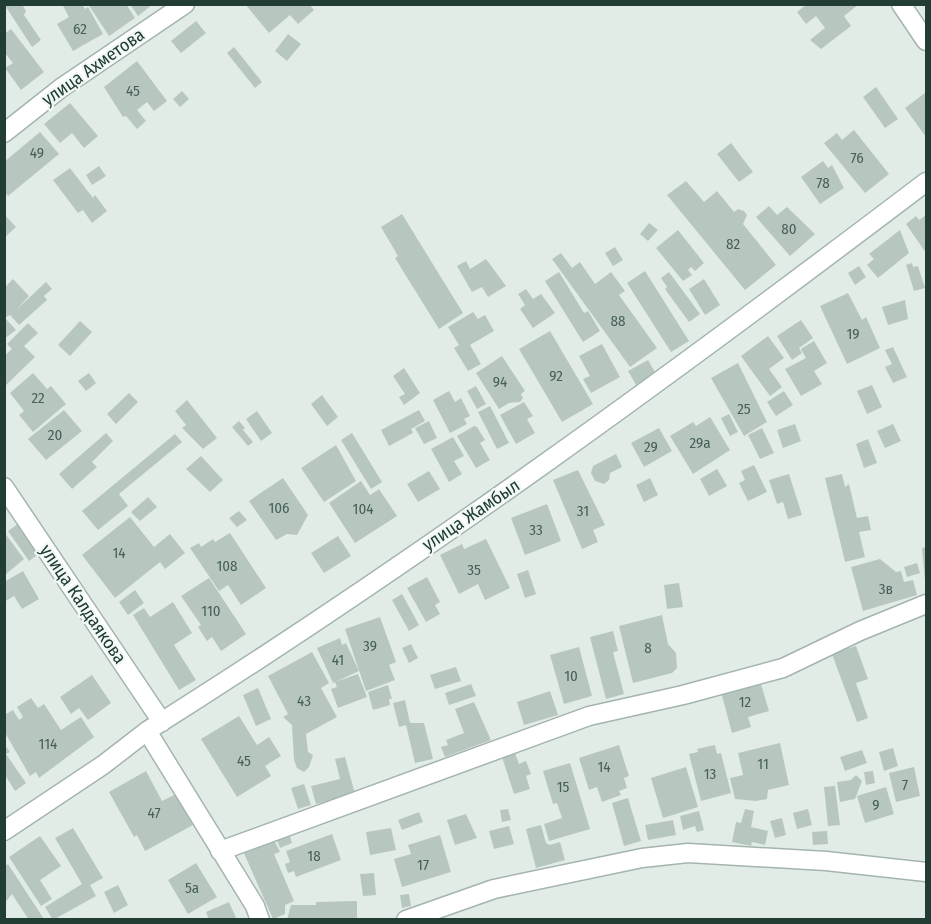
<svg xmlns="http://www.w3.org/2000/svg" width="931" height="924" viewBox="0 0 931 924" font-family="'Fira Sans Condensed',sans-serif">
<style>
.building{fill:#b7c7c0}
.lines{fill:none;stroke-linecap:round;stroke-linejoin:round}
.minor-casing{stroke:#a4b4ae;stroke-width:21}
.minor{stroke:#fff;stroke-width:18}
.labels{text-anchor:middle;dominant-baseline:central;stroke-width:4.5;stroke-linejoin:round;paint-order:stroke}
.number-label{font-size:15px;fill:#466057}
.street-label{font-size:18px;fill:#213d34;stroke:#f2f9f5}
</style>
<rect width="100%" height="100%" fill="#e2ece7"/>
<path class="building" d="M4,4H22L26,11L24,15L41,40L32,47Z
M62,4H82L85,9L88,7L103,34L73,51L57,24L69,17Z
M88,4H126L135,18L109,36Z
M130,4H153L138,16Z
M245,4H309L314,10L298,24L290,15L269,33Z
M807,4H859L844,16L851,26L821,49L810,40L825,28L816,16L806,24L797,12Z
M196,21L206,33L181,53L171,41Z
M11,29L44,72L21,90L5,68L13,63L4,52V34Z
M288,34L301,44L287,61L275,51Z
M234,47L262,82L255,88L227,53Z
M137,61L167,101L154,111L147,102L137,110L146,121L137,129L126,116L123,117L104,87Z
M876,87L898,119L885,128L863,97Z
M182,91L189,99L180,107L173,99Z
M925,93L926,95V137L905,108Z
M70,103L98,136L84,148L72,133L60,143L44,124Z
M854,130L889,174L865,193L824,143L837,133L842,140Z
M40,132L59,154L8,196L4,191V162Z
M731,143L753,172L739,182L717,154Z
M823,161L828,168L832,165L844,188L820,204L801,177Z
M99,166L106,176L92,185L86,175Z
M70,168L93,198L95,195L107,211L92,223L83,210L78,213L53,180Z
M686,181L704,202L717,191L734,212L738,209L744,211L747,215L743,224L776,265L745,290L667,195Z
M769,206L777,215L787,207L815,234L790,256L756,217Z
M4,214L16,227L4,238Z
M402,214L463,313L439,329L395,258L398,256L381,227Z
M926,215V253L906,224L916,216L919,220Z
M649,223L658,230L648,241L640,234Z
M678,230L704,263L695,271L691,267L688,270L692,275L683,281L656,248Z
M900,230L909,253L878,278L867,265L874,259L869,254Z
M615,247L623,260L613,266L605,253Z
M561,253L572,268L580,262L595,284L611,272L625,291L619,295L657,348L630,367L552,259Z
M486,259L506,286L488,297L482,287L472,292L457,266L466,261L470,269Z
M912,263L913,267L918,266L925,288L914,291L906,265Z
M859,266L866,277L855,285L848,273Z
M645,271L689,341L671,352L627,283Z
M559,272L584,313L588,311L600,331L583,342L545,281Z
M669,272L700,314L689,322L665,289L667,287L661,278Z
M13,279L29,296L16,310L46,282L52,289L44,296L47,300L19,325L10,315L4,318V288Z
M704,279L720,305L705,315L689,289Z
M526,289L533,299L541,294L555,313L533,328L520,309L525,305L518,294Z
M848,293L862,320L866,317L880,348L847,364L820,306Z
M905,300L908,319L888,325L882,307Z
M473,312L478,319L485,315L494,331L470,345L481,364L468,371L454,348L459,345L448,327Z
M6,319L16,330L4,339V320Z
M801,320L813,338L799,348L802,353L792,360L777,336Z
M80,321L92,332L70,356L58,345Z
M28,323L38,333L24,346L35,357L4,387V356L12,349L7,344Z
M550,331L593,404L562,422L519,349Z
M768,336L784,358L769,369L782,387L770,396L741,356Z
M814,341L827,363L814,371L822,384L801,396L785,369L806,358L801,349Z
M602,344L620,377L591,393L583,379L590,376L579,356Z
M893,347L907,377L893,383L885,367L892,364L885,350Z
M502,356L525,391L521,394L523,398L520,402L509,403L499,409L476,373Z
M648,360L656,374L636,385L628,371Z
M738,363L767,422L744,436L711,378Z
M404,368L420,393L404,405L399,397L405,394L393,376Z
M33,373L47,389L51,386L66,404L33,432L19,415L24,411L10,393Z
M89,373L96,383L86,391L78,381Z
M872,385L882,407L867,414L857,391Z
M476,386L486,404L477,409L467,391Z
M449,391L455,402L461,398L470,416L464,419L467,424L450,433L433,400Z
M784,391L793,405L776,416L767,402Z
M129,393L138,402L116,424L107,414Z
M322,395L338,417L327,426L311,404Z
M187,400L217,438L203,449L182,428L186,425L175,411Z
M524,402L533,416L527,419L535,433L516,444L500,415Z
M490,406L509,443L497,449L478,412Z
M64,410L82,431L46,460L28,439Z
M419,410L425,421L411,429L413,433L389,446L381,430Z
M257,411L272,433L261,441L246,419Z
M729,414L738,432L730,436L721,418Z
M710,417L730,450L693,474L670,436L693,422L696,426Z
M239,421L245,428L243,430L253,442L248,446L232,427Z
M429,421L437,438L424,444L415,428Z
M795,424L801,441L783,448L777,430Z
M893,424L901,441L885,448L877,431Z
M474,426L477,427L485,440L480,443L490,460L476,468L457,436Z
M659,428L672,451L644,467L631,443Z
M762,428L774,453L760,459L748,435Z
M106,433L113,441L92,462L97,467L72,489L59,474Z
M352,433L382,482L371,489L341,440Z
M175,434L182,442L119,494L128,506L98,530L82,511Z
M453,437L464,456L454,461L462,474L449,482L431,449Z
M868,439L877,463L864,468L856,444Z
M336,445L356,481L324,502L301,468Z
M616,454L622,467L610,473L609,480L604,484L595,481L591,473L593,466Z
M201,456L223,480L210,492L186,469Z
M754,465L767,492L748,501L739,483L745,480L741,471Z
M717,469L727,486L709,496L700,479Z
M578,470L605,525L593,530L598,542L582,549L553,480Z
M429,471L440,489L418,502L407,484Z
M789,474L802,515L788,519L783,502L777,504L769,480Z
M842,474L845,487L849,484L857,518L868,516L871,530L859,532L865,557L845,562L825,478Z
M283,478L308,515L297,535L287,534L276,540L249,501Z
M650,478L658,495L644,502L636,485Z
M361,481L370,495L379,489L397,516L355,543L329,503Z
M148,497L157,507L140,521L131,512Z
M547,504L561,541L525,555L511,518Z
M239,511L247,520L237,527L229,518Z
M130,517L154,547L170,534L185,553L165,569L160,562L115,598L82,555Z
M18,524L39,554L29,561L8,531Z
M4,532L24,559L4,576Z
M230,533L266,588L241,605L228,585L219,591L190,548L199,543L201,547L213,539L215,542Z
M338,536L351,556L324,573L311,553Z
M486,539L510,588L485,600L478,584L459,594L440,555L462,544L464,549Z
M926,547V580H925L922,548Z
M880,559L896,572L901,571L904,582L913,580L917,595L863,611L851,567Z
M917,563L920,573L907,577L904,567Z
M528,570L536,594L525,598L517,574Z
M23,571L39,599L22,609L14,596L4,602V582Z
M427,577L440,602L435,605L440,614L426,622L407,588Z
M209,578L246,634L221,651L212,637L207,641L198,627L201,625L181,596Z
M679,583L683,607L667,609L664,585Z
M135,590L144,603L128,615L119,602Z
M402,594L419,625L409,631L392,600Z
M173,602L192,633L174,645L196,680L179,690L133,615L144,608L150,617Z
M662,615L668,644L676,653L677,668L672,673L633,683L619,626Z
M380,617L396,662L389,665L395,680L366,691L345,629Z
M613,631L618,651L613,652L624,694L606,699L590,637Z
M340,638L342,645L346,643L359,671L333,683L317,648Z
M411,644L418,658L409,663L402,648Z
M856,646L868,679L856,683L868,718L857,722L832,654Z
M579,647L592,696L564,704L550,655Z
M312,652L329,683L321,688L337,717L306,734L308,752L313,755L309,767L304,772L297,768L294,760L292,725L283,717L288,714L268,676Z
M456,667L461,681L435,689L430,675Z
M358,674L367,697L338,708L331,689L337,687L335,682Z
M92,675L111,703L88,720L79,708L71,714L60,697Z
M760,681L769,711L748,717L751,727L732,733L721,692Z
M471,684L476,696L449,705L445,693Z
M388,685L392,699H389L390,705L373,710L368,692Z
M258,688L271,719L256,726L243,695Z
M550,691L558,715L524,725L517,702Z
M31,698L38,708L44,704L61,730L81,717L94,737L39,778L36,772L30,776L4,731V715L13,710L19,720L23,717L17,707Z
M405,700L410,723H424L433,759L415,763L406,725L399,727L393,703Z
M474,702L491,740L445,757L441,747L448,745L446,740L464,733L455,709Z
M239,716L257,745L269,737L281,756L265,766L271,776L237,797L201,739Z
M780,743L789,785L768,790L767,799L756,801L735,799L730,778L743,775L738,753Z
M4,744L10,752L6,754L26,783L15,791L5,775Z
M619,745L629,776L624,778L627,788L619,791L621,795L602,802L597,787L589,790L579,758Z
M715,745L717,754L721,753L731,793L701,801L689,754L698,752L697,749Z
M893,748L898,766L884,771L879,752Z
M862,750L867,763L845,771L840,757Z
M515,753L519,764L526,761L531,774L526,776L530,789L514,794L502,757Z
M345,757L355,794L316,804L311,786L340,779L335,759Z
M570,763L590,829L549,841L544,824L562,818L557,803L553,804L543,771Z
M686,767L698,807L663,818L651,778Z
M914,767L920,796L896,802L889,773Z
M146,771L162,801L176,794L193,825L145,851L137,835L134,837L109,792Z
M873,771L875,783L866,785L864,772Z
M856,775L862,781L855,799L840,802L837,782L851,780Z
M304,784L311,805L298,809L291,788Z
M835,786L840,825L828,826L824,787Z
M886,787L894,814L865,823L857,796Z
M628,798L641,841L624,846L612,803Z
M508,809L511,820L502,822L500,810Z
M745,809L754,811L751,827L768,831L765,845L752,842L751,846L732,842L736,822L741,823Z
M808,809L812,825L797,829L793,813Z
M699,811L704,830L697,832L695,826L683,830L680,816Z
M419,812L423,822L402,830L398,820Z
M466,814L477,838L455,845L447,820Z
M782,818L786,835L775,838L770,821Z
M673,820L676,835L648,840L645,825Z
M541,825L546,843L550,845L560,842L565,860L536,868L526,829Z
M509,826L514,844L494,849L489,831Z
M73,828L103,878L90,885L96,896L53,920L45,907L82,884L55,838Z
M391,828L396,850L370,855L366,832Z
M827,831L828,844L813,845L812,832Z
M289,833L292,843L280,848L276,837Z
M332,834L341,860L296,877L294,871L288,873L285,864L290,862L286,851Z
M440,835L451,872L402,887L394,859L411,854L408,845Z
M40,836L61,866L40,880L52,899L41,906L9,857Z
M273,838L280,852L274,854L294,901L285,905V914L273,919L243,851Z
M196,863L217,897L188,914L168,880Z
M8,864L44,919L43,920H29L12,894L4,904V867Z
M374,873L376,895L363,896L360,874Z
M118,885L128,905L114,913L104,892Z
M409,894L411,906L402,908L400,895Z
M357,901V920H287L291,905H316V902Z
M229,902L237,920H209L206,912Z"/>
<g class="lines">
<defs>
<path id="minor" d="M901,4L926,41
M4,133L61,88L185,4
M4,487L162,722
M147,731L255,906L260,920
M4,831L103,765L147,731C416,562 673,374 926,182
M220,851L589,716L683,695L783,668L860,631L926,604
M406,920L494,889L642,858L688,853L826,861L926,872"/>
</defs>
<use href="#minor" class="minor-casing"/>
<use href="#minor" class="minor"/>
</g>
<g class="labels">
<g class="number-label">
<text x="80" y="29">62</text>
<text x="133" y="91">45</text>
<text x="37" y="153">49</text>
<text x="857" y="158">76</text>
<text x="823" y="183">78</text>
<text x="789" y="229">80</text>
<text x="733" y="244">82</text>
<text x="618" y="321">88</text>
<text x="853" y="334">19</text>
<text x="556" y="376">92</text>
<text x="500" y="382">94</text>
<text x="38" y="398">22</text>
<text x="744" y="409">25</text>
<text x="55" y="435">20</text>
<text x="700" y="443">29а</text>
<text x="651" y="447">29</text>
<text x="279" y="508">106</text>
<text x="363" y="509">104</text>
<text x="583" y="511">31</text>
<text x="536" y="530">33</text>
<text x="119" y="553">14</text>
<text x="227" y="566">108</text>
<text x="474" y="570">35</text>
<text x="886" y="589">3в</text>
<text x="211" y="611">110</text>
<text x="370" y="646">39</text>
<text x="648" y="648">8</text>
<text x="338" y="660">41</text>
<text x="571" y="676">10</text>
<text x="304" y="701">43</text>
<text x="745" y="702">12</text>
<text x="48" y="744">114</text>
<text x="244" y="761">45</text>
<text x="763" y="764">11</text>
<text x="604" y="767">14</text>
<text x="710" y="774">13</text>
<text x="905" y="785">7</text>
<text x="563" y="787">15</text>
<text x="876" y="805">9</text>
<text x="154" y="813">47</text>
<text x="314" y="856">18</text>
<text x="423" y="865">17</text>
<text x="192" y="888">5а</text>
</g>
<g class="street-label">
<text transform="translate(93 67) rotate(-35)">улица Ахметова</text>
<text transform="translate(471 515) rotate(-34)">улица Жамбыл</text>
<text transform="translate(83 604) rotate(56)">улица Калдаякова</text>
</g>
</g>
<rect width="931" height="924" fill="none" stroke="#213d34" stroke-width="12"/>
</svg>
